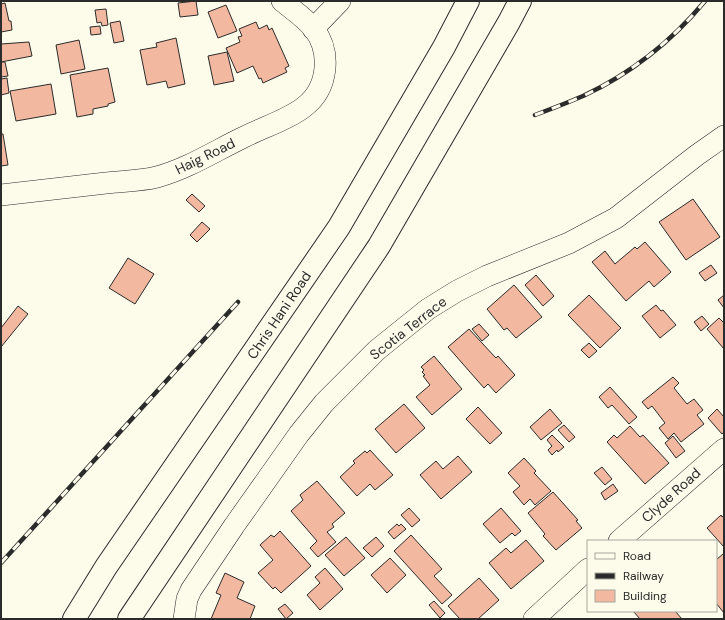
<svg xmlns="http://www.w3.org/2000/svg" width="725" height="620" viewBox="0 0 725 620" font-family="'DM Sans',sans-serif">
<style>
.building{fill:#f2b8a0;stroke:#2b2b2b}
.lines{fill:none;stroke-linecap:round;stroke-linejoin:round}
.minor-casing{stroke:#2b2b2b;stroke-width:22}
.major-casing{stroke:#2b2b2b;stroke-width:24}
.minor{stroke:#fdfbea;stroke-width:21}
.major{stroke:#fdfbea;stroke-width:22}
.rail-casing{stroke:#2b2b2b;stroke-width:4.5}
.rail{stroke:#fdfbea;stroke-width:3;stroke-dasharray:9;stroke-linecap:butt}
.labels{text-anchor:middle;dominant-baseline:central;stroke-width:3;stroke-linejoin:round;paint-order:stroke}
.street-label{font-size:14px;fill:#2b2b2b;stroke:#fdfbea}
</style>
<rect width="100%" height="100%" fill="#fdfbea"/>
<path class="building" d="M196,1L198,15L180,17L178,3Z
M5,3L9,21H11L12,30L1,32V4Z
M226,5L237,31L218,38L208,12Z
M106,9L108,25L102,26L101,22L97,23L95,10Z
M120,21L124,41L114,43L110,23Z
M256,22L259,29L267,25L269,30L272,28L289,66L285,68L287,72L263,83L261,78L259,79L253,66L237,73L226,48L240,42L238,37L242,36L239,29Z
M100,26L101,34L91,35L90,27Z
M176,38L185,84L168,88L166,81L147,85L140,50L157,47L156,43Z
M79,40L85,69L61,74L56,45Z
M29,42L32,56L1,62V44Z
M227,52L234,81L214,85L208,56Z
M1,62H5L8,76L1,77Z
M108,68L115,102L108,104V106L93,109V114L77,117L70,75Z
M7,78L9,93L1,95V79Z
M51,84L56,114L16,121L10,91Z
M1,134H3L8,165L1,166Z
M192,194L205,206L199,212L186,200Z
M693,199L720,237L686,260L659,222Z
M202,222L210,229L197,242L190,235Z
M645,242L671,272L654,287L649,281L626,301L592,262L605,251L615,264L635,247L637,249Z
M128,258L154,274L135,304L109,288Z
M711,265L717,273L705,281L699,273Z
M536,275L554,296L543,306L525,285Z
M514,285L542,317L516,338L507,328L504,330L487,309Z
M589,295L621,328L600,348L568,315Z
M724,295V308L718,300Z
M656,305L661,311L663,310L676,325L660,338L642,316Z
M18,306L28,314L1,347V328Z
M702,316L709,324L701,331L694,322Z
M719,318L724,323V349L707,329Z
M479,324L489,335L482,341L472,329Z
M469,329L496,358L498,356L515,375L496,393L488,384L484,388L448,347Z
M589,343L597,351L589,358L581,350Z
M434,356L462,389L432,415L416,397L430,385L423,376L425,375L422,372L424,370L421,367Z
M673,377L679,383L674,388L687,404L694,399L703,410L697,415L704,424L681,442L674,433L668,439L659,428L665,423L652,406L648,409L642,402Z
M610,387L637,417L629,424L612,405L608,408L599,397Z
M404,404L425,428L396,453L375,429Z
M478,407L502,433L490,444L466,419Z
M550,409L562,423L541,440L530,427Z
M717,409L724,417V432L722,434L708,418Z
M564,425L575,437L569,442L558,430Z
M630,426L640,437L643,435L669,463L645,484L607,442L614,435L617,438Z
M552,435L564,447L558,452L557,450L552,455L548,450L552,446L547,440Z
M673,436L685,451L676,458L665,443Z
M370,450L393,475L375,490L370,484L357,496L340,477L355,463L353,461L365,451L367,453Z
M458,456L472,472L441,499L420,475L436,461L443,469Z
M524,458L536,471L534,473L551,491L535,505L530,499L524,505L513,492L520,486L508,473Z
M602,467L612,479L605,485L594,473Z
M317,481L345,513L332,524L334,527L327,532L336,542L318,557L310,548L317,541L291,511L303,500L300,495Z
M613,484L618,491L605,500L601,493Z
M553,492L578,520L576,521L582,528L556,550L543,536L545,534L528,513Z
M409,508L420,520L412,527L401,515Z
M501,508L521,531L515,536L512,533L500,543L483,524Z
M721,515L722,517L724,515V547L707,528Z
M397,524L399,526L401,524L406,529L394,539L388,532Z
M280,531L311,566L281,593L275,587L273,589L258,573L273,560L260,545L271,535L274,537Z
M411,535L442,569L434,576L452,595L442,604L394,551Z
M346,537L365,558L344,576L325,555Z
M376,537L384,546L372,557L363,548Z
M526,540L544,561L511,589L489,563L506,548L511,553Z
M723,554L724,555V613L716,603V560Z
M390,558L406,575L387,593L371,575Z
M325,568L343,589L320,610L307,595L320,583L315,577Z
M225,573L244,582L237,598L255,606L250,619H211L221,595L216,593Z
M479,578L499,600L478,619H460L448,606Z
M434,601L445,613L440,618L429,605Z
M285,604L293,613L286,619L278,609Z
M633,611H675L682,619H640Z"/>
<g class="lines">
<defs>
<path id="minor" d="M313,29L340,1
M1,195C36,191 71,187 106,183C123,181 141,181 157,177C187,169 215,151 242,138C261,128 288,120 304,107C328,89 332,53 314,29C305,18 293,10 282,1
M619,541L724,449
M184,619L187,599L191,590L234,526L299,434L324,403L377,350L428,309L457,291L487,276L569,243L616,218L697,155L724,136
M534,619L588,569"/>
<path id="major" d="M74,619L106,567L339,227L444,47L468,1
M129,619L379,246L509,22L520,1"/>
</defs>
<use href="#minor" class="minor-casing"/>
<use href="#major" class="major-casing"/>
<use href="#minor" class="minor"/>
<use href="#major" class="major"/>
<defs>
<path id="rail" d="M535,115C551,109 567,103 583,96C630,74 672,41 705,1
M1,563L238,302"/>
</defs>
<use href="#rail" class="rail-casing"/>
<use href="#rail" class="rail"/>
</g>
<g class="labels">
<g class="street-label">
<text transform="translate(205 156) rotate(-26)">Haig Road</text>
<text transform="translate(279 315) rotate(-56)">Chris Hani Road</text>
<text transform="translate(408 328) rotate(-38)">Scotia Terrace</text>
<text transform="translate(671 495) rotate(-42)">Clyde Road</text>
</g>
</g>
<rect width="725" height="620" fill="none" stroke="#2b2b2b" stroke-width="4"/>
<rect x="587" y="540" width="130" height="72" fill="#fdfbea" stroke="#a9a89e"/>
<rect x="595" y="553" width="20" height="6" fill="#fdfbea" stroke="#a9a89e"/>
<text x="623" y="560" font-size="12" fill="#2b2b2b">Road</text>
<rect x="595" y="573" width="20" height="6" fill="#2b2b2b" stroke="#a9a89e"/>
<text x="623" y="580" font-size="12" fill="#2b2b2b">Railway</text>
<rect x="595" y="590" width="20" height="12" fill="#f2b8a0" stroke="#a9a89e"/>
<text x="623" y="600" font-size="12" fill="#2b2b2b">Building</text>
</svg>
